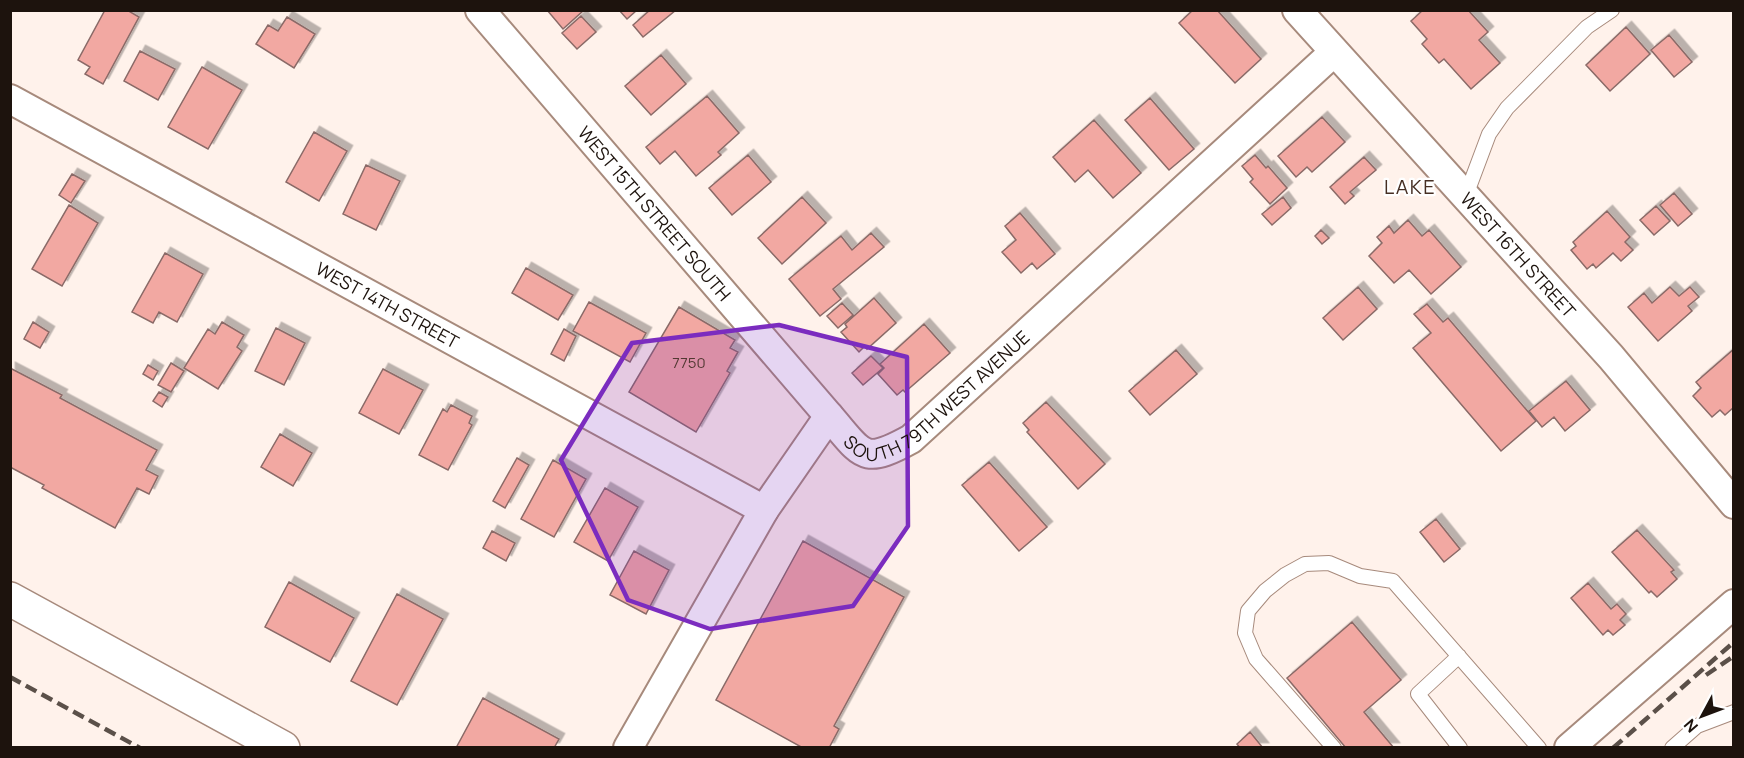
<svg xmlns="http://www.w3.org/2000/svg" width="1744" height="758" viewBox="0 0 1744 758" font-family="Manrope,sans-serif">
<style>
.building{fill:#f2a8a2;stroke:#8a6a67;stroke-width:1.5;filter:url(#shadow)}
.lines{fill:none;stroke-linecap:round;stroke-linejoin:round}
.lane-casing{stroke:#a78a7c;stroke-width:16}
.street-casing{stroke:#a78a7c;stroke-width:32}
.secondary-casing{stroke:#a78a7c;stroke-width:36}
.lane{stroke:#fff;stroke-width:14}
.street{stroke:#fff;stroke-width:28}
.secondary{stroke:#fff;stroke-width:33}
.rail{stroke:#5b5049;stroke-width:4.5;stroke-dasharray:12 6;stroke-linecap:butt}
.marked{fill:#7b2cbf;fill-opacity:0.2;stroke:#7b2cbf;stroke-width:4.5;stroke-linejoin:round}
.labels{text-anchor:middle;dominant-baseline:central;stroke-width:4.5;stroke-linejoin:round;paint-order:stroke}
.number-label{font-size:15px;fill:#523832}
.street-label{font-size:18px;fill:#1d130d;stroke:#fff}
.neighbourhood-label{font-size:20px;letter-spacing:1.5px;fill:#462e22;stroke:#fff}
</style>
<defs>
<filter id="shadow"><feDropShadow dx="5.5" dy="-5.5" stdDeviation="0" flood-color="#0004"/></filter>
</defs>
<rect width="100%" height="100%" fill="#fff2eb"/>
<path class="building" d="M105,10H127L139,17L103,84L85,74L90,67L78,60Z
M547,10H584L563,29Z
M619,10H637L627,19Z
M650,10H676L643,37L633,25Z
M1193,10H1217L1261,59L1235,83L1179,23Z
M1423,10H1468L1488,32L1479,40L1500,63L1471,89L1444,59L1439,63L1422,44L1427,39L1411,21Z
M581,16L596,32L577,49L562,33Z
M287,17L315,34L294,68L256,44L268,25L278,31Z
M1626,27L1650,54L1610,91L1586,65Z
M1669,35L1692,62L1674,77L1651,50Z
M140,51L175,69L158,100L124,81Z
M661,55L686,84L651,115L625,86Z
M202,67L242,90L208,149L168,127Z
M707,96L739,133L718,152L721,155L696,176L675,151L660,164L646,147Z
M1150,98L1194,149L1169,170L1125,120Z
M1322,117L1345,142L1312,172L1307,167L1296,177L1278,156Z
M1094,120L1141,173L1113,198L1088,170L1075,182L1053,157Z
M314,132L347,151L319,201L286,182Z
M748,155L771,182L732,215L709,188Z
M1255,155L1266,168L1268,166L1287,188L1270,204L1250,182L1253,179L1242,166Z
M1364,157L1376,170L1350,192L1354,196L1345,204L1330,187Z
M366,165L400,181L376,230L343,214Z
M72,174L85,181L71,203L59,195Z
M1674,193L1692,214L1678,226L1660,205Z
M802,197L826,223L782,264L758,238Z
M1283,197L1291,208L1272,225L1262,214Z
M69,205L98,223L62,286L32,269Z
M1656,206L1670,221L1654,235L1640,220Z
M1607,211L1630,237L1625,242L1633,250L1621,261L1613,253L1596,268L1593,264L1587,269L1571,250L1576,246L1573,242Z
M1020,213L1055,254L1037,269L1032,263L1021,273L1002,252L1016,240L1005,226Z
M1408,220L1422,236L1429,230L1461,267L1431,294L1409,270L1394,283L1369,256L1382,243L1377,237L1389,226L1394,233Z
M1321,230L1329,238L1322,244L1315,236Z
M871,233L884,247L833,289L841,299L820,316L789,279L841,236L852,250Z
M165,253L203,274L177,322L159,312L153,323L132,312Z
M526,268L573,295L558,320L512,293Z
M1358,287L1377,309L1343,340L1323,318Z
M1670,287L1679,296L1690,287L1699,297L1688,306L1692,311L1658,341L1628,307L1644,293L1652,303Z
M874,298L896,323L867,349L865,346L859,352L841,332L847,327L845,324Z
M589,302L646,333L630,362L573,331Z
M842,303L853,315L838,328L827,316Z
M1427,304L1443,322L1448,318L1536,421L1501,451L1413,348L1431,333L1414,314Z
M679,307L735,340L730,348L738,352L727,371L730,373L696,432L629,392Z
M33,322L49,332L40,348L24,339Z
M222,322L244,335L237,347L242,351L218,389L184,368L208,329L215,334Z
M924,324L950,353L905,392L903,390L897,395L878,374L884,368L880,364Z
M276,328L305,343L284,385L255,371Z
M564,329L576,336L564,361L551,354Z
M1734,349V407L1725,415L1720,410L1712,417L1693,396L1701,388L1696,382Z
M1176,350L1197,374L1150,415L1129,391Z
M871,356L883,368L863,385L852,373Z
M171,363L184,371L171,392L158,385Z
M148,365L158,371L153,380L143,374Z
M10,368L62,395L60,398L157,450L146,470L158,476L149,494L137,488L115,528L42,488L44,485L10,467Z
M383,369L423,390L399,434L359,413Z
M1566,381L1590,410L1565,431L1554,417L1542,427L1529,411Z
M159,392L168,397L162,407L153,401Z
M1046,402L1105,464L1078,489L1027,432L1029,430L1023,423Z
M451,405L472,416L469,423L472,425L448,470L419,455L443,409L447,412Z
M280,434L312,453L293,486L261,467Z
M517,458L529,465L505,508L493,501Z
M553,460L586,479L554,537L521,519Z
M989,462L1047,527L1019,551L962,485Z
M605,488L638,507L608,561L574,542Z
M1436,519L1460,549L1444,562L1420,532Z
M1637,530L1674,570L1671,572L1677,579L1657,597L1651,591L1649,593L1612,552Z
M492,531L515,543L506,561L483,548Z
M803,541L904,597L834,726L839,729L829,748H803L716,700Z
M634,551L669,570L646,614L610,595Z
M289,582L354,618L330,662L265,627Z
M1588,583L1611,609L1617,604L1626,614L1620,620L1625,625L1613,635L1608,630L1603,635L1571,598Z
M397,594L443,619L397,705L351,681Z
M1352,622L1401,680L1364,712L1394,748H1346L1287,678Z
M483,698L559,739L554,748H456Z
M1250,732L1263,748H1240L1237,744Z"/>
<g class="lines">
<defs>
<path id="lane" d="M1465,198L1489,134L1507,108L1587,27L1612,10
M1459,656L1418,694L1460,748
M1334,748L1256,659L1245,633L1248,611L1265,591L1285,575L1305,564L1329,563L1360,576L1393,581L1539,748
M1672,748L1697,726L1734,712"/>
<g id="street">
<path id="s1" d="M480,10L829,416C863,455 862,466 911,439L1333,53"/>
<path id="s2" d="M1297,10L1611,357L1734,504"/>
<path id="s3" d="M10,99L764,510"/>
<path d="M628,748L764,510L829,416"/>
<path d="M1569,748L1734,604"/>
</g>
<path id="secondary" d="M10,599L283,748"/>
</defs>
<use href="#lane" class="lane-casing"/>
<use href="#street" class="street-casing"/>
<use href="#secondary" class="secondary-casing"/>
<use href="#lane" class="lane"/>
<use href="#street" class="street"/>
<use href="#secondary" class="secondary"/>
<path class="rail" d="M1706,675L1734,656
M10,677L140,748
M1613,748L1734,642"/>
</g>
<path class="marked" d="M779,325L907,357L908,526L853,606L710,629L628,600L561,460L632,343Z"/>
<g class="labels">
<g class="number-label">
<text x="689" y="362">7750</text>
</g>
<g class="street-label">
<text stroke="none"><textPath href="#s1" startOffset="268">WEST 15TH STREET SOUTH</textPath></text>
<text stroke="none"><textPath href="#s2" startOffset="330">WEST 16TH STREET</textPath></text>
<text stroke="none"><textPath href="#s3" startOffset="430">WEST 14TH STREET</textPath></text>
<text stroke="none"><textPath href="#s1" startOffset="678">SOUTH 79TH WEST AVENUE</textPath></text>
</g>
<g class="neighbourhood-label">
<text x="1410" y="186">LAKE</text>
</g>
</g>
<rect width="1744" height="758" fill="none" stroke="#1d130d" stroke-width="24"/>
<g transform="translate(1702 716) rotate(229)" stroke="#ffffff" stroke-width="4.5" paint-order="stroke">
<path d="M0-4.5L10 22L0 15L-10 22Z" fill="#1d130d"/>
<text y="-9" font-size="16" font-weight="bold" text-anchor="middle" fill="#1d130d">N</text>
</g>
</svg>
